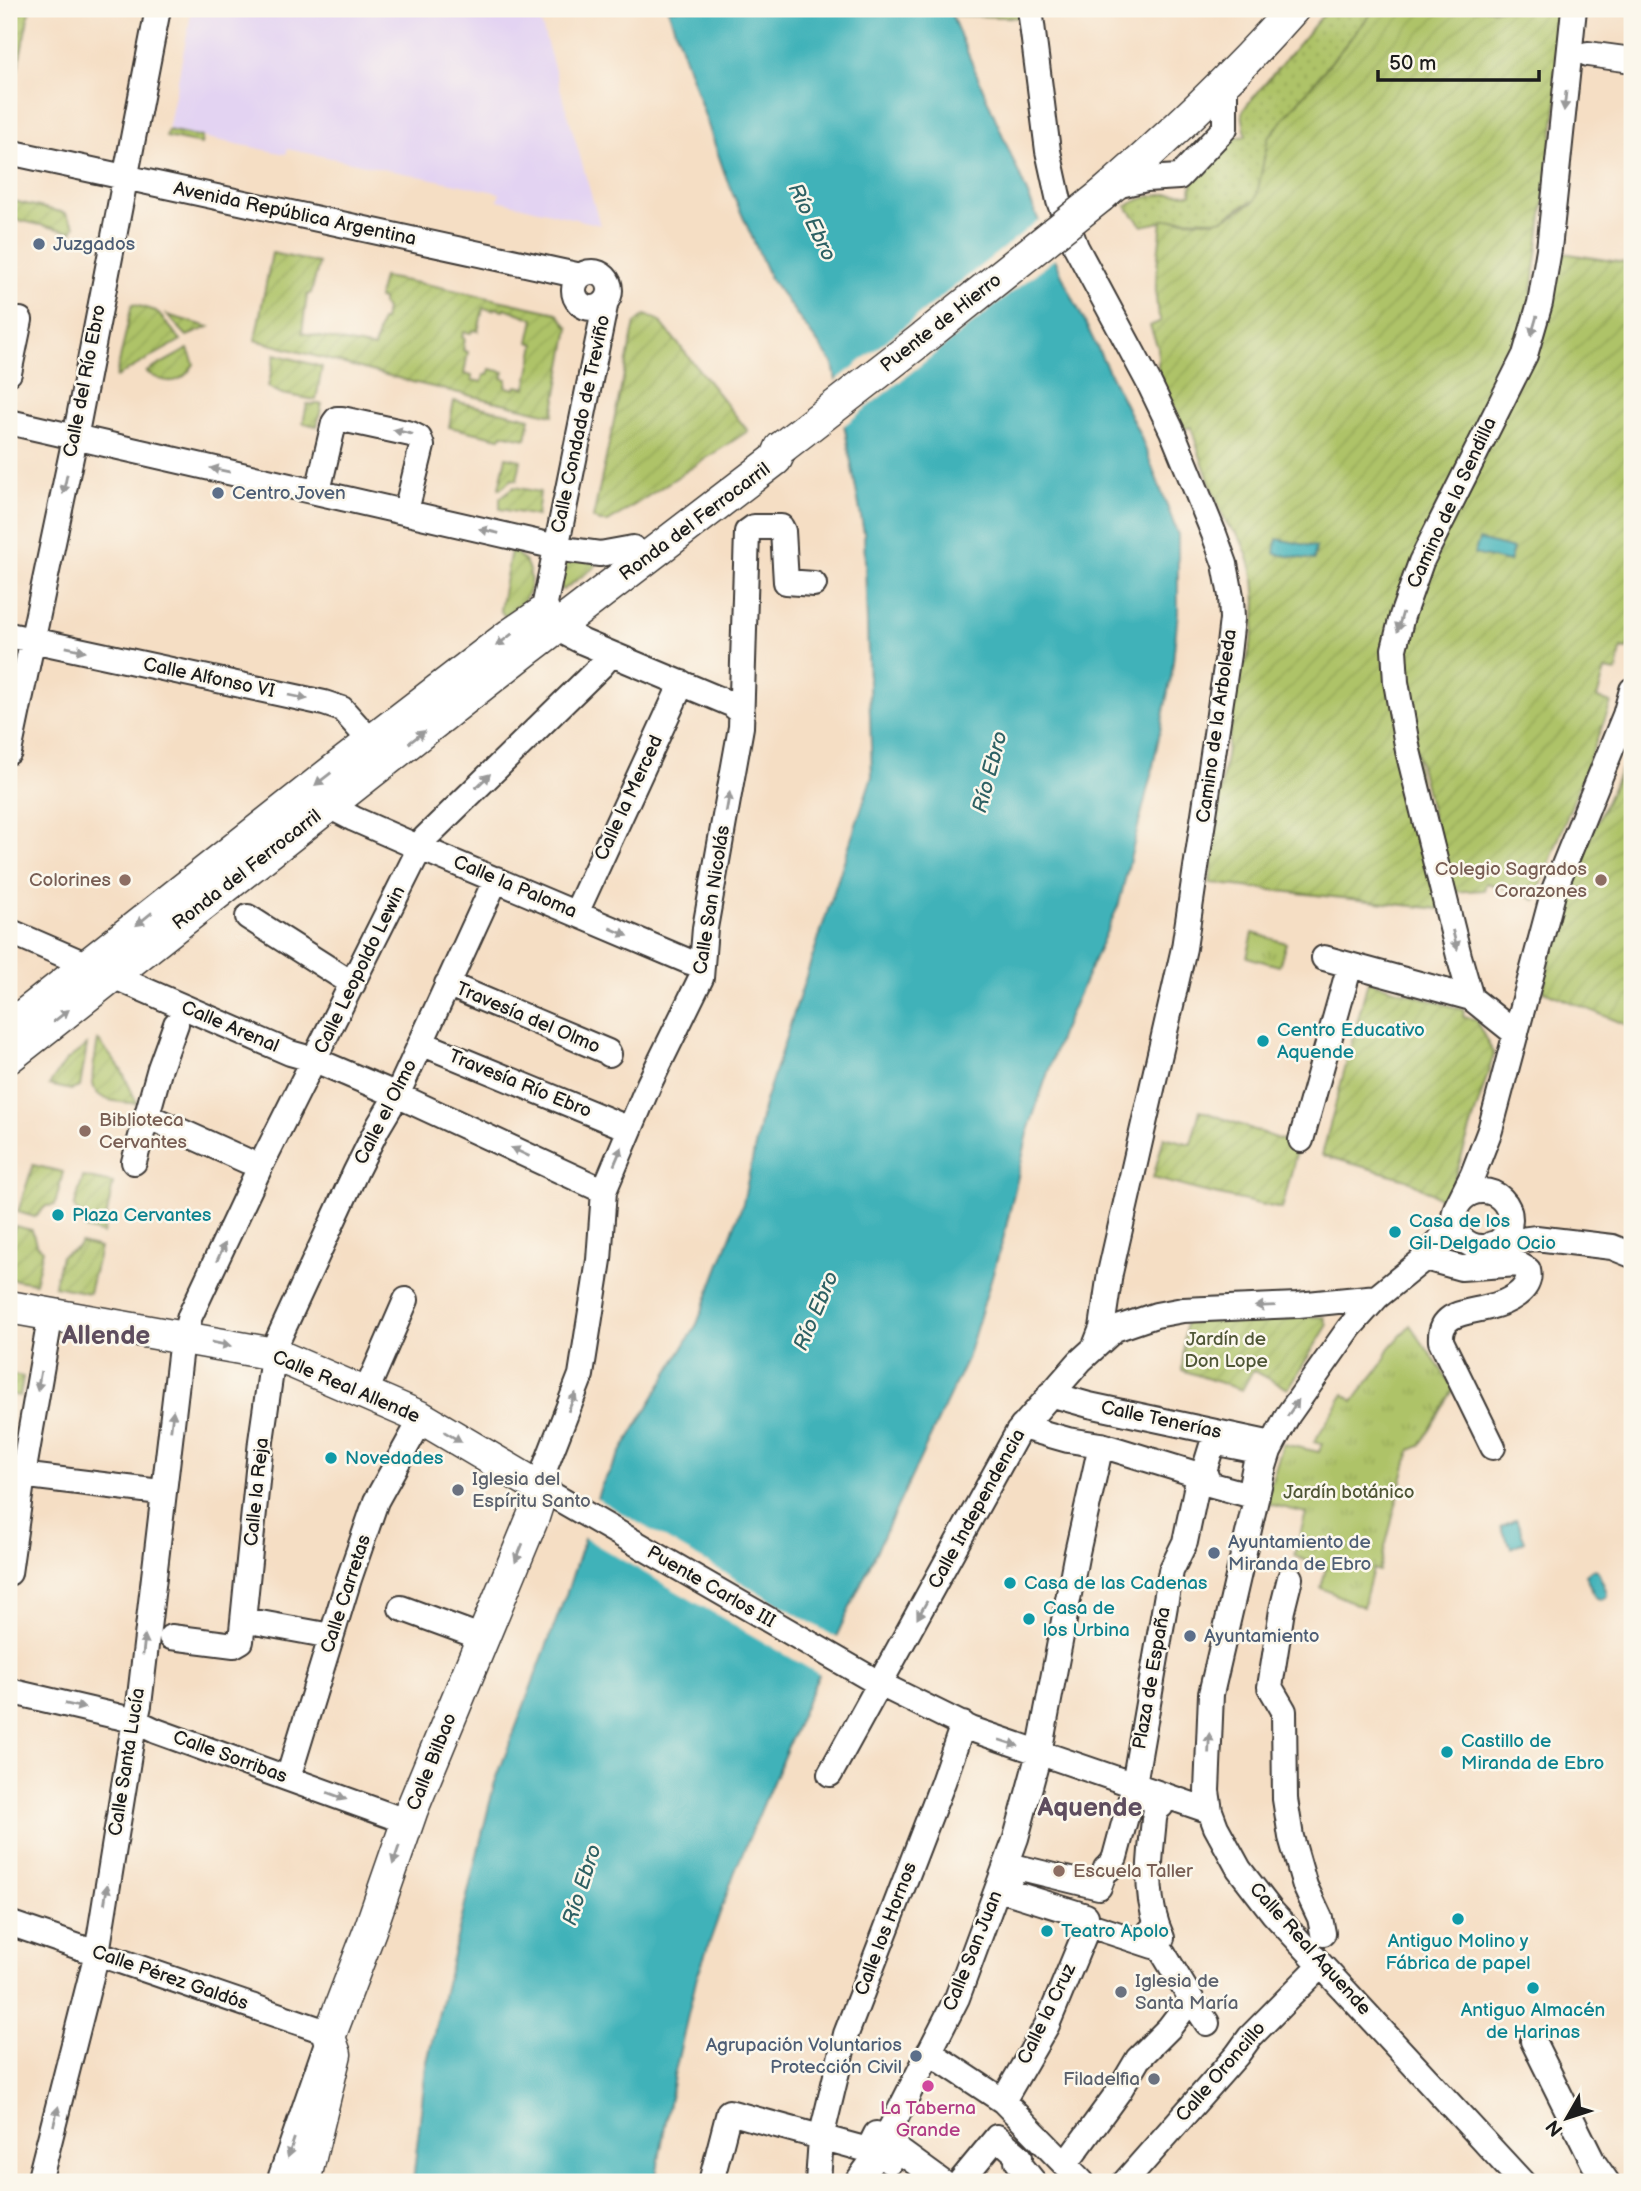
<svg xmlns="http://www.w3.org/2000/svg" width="1641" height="2191" viewBox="0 0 1641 2191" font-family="'Balsamiq Sans',sans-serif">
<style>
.built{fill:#e3d3f2}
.grass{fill:url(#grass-dots);stroke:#657042;stroke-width:2}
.park{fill:url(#park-tufts);stroke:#657042;stroke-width:2}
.garden{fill:url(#garden-furrows);stroke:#657042;stroke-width:2;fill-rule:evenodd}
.water{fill:#41b2b9;stroke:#2e676a;stroke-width:2}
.pier{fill:#f5dec4}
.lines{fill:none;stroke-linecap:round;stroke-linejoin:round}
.minor-casing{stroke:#3d3935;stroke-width:28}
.major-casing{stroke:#3d3935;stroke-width:35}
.minor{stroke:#fff;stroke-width:24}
.major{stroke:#fff;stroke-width:32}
.major-bridge-casing{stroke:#3d3935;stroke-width:35;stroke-linecap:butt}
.major-bridge{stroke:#fff;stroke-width:32}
.oneway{fill:#999}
.service-dot{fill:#5c6f8a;stroke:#fbf7ec;stroke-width:2.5}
.education-dot{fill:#8d6e63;stroke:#fbf7ec;stroke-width:2.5}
.culture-dot{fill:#0f9aa8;stroke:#fbf7ec;stroke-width:2.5}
.worship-dot{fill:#6b7280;stroke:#fbf7ec;stroke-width:2.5}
.hotel-dot{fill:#d1479c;stroke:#fbf7ec;stroke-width:2.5}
.labels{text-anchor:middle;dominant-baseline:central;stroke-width:5;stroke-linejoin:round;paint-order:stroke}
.street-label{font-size:19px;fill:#1c1c1c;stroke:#fbf7ec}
.service-label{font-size:19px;fill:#4e5e75;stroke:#fbf7ec;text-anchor:start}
.education-label{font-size:19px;fill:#785e54;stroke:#fbf7ec;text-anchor:end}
.culture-label{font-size:19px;fill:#0d838f;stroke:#fbf7ec;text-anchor:start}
.park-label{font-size:19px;fill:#4f5636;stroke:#fbf7ec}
.worship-label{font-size:19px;fill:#5b616d;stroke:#fbf7ec;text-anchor:start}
.hotel-label{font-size:19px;fill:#b23c85;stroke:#fbf7ec}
.water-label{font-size:21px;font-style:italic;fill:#2d6063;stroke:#fbf7ec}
.district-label{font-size:26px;font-weight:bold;fill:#5e4d5e;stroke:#fbf7ec}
</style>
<defs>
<pattern id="grass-dots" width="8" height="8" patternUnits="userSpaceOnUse" patternTransform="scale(1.75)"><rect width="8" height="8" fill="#aec367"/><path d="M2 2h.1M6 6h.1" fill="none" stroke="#95a759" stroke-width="1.8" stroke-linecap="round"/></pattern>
<pattern id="park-tufts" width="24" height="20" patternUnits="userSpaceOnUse" patternTransform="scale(1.75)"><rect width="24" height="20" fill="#aec367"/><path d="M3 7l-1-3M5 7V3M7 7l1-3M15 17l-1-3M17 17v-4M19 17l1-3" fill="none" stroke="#95a759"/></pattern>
<pattern id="garden-furrows" width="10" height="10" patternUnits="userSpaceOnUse" patternTransform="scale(1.75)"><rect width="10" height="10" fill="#aec367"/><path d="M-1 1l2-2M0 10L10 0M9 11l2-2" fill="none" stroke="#95a759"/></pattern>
</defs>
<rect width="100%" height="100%" fill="#fbf7ec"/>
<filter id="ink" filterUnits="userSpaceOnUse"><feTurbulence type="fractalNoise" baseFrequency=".0143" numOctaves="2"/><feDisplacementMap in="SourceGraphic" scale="14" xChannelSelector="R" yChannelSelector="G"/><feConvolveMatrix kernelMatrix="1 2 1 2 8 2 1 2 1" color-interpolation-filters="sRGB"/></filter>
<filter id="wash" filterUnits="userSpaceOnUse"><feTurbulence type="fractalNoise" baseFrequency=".00686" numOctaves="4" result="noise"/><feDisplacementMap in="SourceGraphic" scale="28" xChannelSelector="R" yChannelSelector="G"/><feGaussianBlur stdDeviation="1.57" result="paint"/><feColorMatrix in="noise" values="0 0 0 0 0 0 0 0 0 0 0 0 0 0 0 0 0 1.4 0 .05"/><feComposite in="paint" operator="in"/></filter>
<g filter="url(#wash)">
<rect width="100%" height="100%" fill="#f5dec4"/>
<path class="built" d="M192,9H537L600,225L498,200L500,193L288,149L286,154L168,130Z"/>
<path class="grass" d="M1328,9H1375L1318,78L1256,200L1242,206L1222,220L1175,219L1142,226L1126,206C1145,195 1170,192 1191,194L1192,182L1235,138L1246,136L1242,113L1246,106Z"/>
<path class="park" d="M949,9H1030L1031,18L951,15Z
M1253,933L1286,943L1279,966L1247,957Z
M1410,1325L1454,1388L1420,1446L1410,1450L1379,1571L1373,1569L1363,1607L1321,1588L1326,1568L1294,1556L1306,1513L1265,1503L1283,1444L1319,1452L1322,1444L1314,1442L1344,1394L1353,1401L1382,1365L1389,1349Z"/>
<path class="garden" d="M12,9H30L12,95L9,94V27Z
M1375,9H1569L1528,324L1393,620L1440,909L1210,883L1221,787L1241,662L1246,663C1259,619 1261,580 1240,538C1236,531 1230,530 1226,522C1212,491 1201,460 1191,427L1184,429L1158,372V348L1150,326L1161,321C1150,300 1160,245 1162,220C1181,218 1200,223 1219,220C1229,219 1243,206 1254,202L1257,195L1268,138Z
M168,130L202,137L201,144L166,137Z
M9,200L65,213L75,226L72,232L9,218Z
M1557,252L1632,264V633L1627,649L1621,648L1617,672L1605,670L1597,698L1611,703L1535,900L1514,890L1486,883L1484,890L1451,892L1414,741L1404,638Z
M272,253L319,263L311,293L307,295L302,333L374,348L381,321H384L386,309L382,304V299L378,298L383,277L435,286L557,313L569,328L553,415L416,383L255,340ZM483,308L493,310L494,308L504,310L505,308L534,319L529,342L535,344L526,388L516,386L515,389L506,387L507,379L502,378L504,372L490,369L488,375H484L482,382L472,380V376L464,374L468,352L463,350L465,339L462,337L464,332L471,333L473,330L478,331Z
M132,304L156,311L181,340L116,377Z
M167,315L209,327L187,336Z
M645,315L659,320L748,431L608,522H600L593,518L635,323Z
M188,349L194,364C181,386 166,385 146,372Z
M275,354L322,367L316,400L282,394L268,387Z
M454,401L530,418L526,439L502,434L500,438L449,427Z
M307,404H322L317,426L303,423Z
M506,457L521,460L517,480L512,479L500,489L499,488Z
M514,487L540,492L537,516L500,509V498Z
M511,549C516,553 524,559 527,565C537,587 523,606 507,619L500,610Z
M568,556L596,563L595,567L563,590L560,588Z
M1632,745V1027L1543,991L1563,898Z
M1368,981L1464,1010L1463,1017L1475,1019L1494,1054L1447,1202L1406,1179L1322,1155Z
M98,1040L121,1069L137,1103C83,1102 90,1086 98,1040Z
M87,1045L80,1087L71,1090L49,1085L66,1061Z
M1200,1110L1298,1146L1282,1209L1201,1191L1153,1178L1164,1137L1191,1144Z
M33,1165L63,1172L55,1205L46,1206L35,1217L18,1212Z
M83,1177L113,1183L103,1234L85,1229L79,1213L74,1208Z
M15,1226L32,1230L36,1244L43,1250L35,1283L9,1279V1246Z
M81,1243L100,1248L89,1293L54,1286L61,1256L77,1248Z
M1231,1315L1324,1317L1327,1326L1288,1389L1253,1370L1242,1390L1182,1370L1186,1319Z
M9,1374L23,1377L20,1396L9,1394Z"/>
<path class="water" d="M668,9H949L1064,280L1140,435L1178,535V612L1172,672L1152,771L1119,904L1061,1034L1030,1125L1003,1240L967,1359L820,1671L735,1871L696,1980L674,2076L655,2182H413L426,2066L494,1785L568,1589L601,1486L697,1324L743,1203L764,1104L872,776L864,533L833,364L770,278L728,183Z
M1277,539L1316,547L1314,560L1275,554Z
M1479,540L1513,549L1509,562L1474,554Z
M1516,1519L1525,1541L1511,1548L1501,1527Z
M1592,1569L1597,1570L1607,1592V1596L1601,1600L1595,1597L1585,1575Z"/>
<path class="pier" d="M1041,218L1058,256L841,428L833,383Z
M594,1497L839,1639L822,1676L581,1536Z"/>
</g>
<g filter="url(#ink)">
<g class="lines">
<defs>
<path id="minor" d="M1030,9L1048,151L1059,201L1076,247L1149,383L1172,431L1214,534L1225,564L1231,596L1232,619L1228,654L1184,948L1110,1273L1102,1328L1095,1346
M1588,54L1632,60
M9,152L581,276
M1111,187L1146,179L1179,177L1225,128V83
M574 290a18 18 0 1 1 36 0a18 18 0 1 1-36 0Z
M606,301L543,613L556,628L583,642L731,704L742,713
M9,373L20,320
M9,422L570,550L600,554L633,548
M318,491L334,423L337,419H342L411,434L419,438L422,446L406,511
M814,584L786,582L783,531L781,527H754L747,532L741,727L705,928L701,978L649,1084L604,1191L599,1260L581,1375L546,1465L542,1489L880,1684L971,1729L1210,1811
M9,635L324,703L342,709L382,754
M9,752L75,438L158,9
M329,806L354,819L411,844L690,962L702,963
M576,913L682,683
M248,917L353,984
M9,931L290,1053L315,1060L397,1095L604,1191
M1324,958L1471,998
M447,984L608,1052L609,1054
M1516,1034L1471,998L1459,956L1408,751L1396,682L1394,649L1402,616L1421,562L1525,355L1540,303L1549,249L1574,9
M421,1043L620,1125
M147,1116L247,1161
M1301,1140L1350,965
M134,1162L160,1068L176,1024
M1454 1219a28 28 0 1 1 56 0a28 28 0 1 1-56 0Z
M1456,1208L1473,1174L1490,1130L1554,890L1625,715L1632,690
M1455,1221L1425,1258L1377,1297L1350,1327L1288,1415L1269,1451L1262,1473L1211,1694L1207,1791L1210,1811L1216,1827L1239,1869L1273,1913L1522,2182
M1492,1244L1536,1238L1612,1247L1632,1255
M1425,1258L1461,1268L1518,1264L1528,1270C1533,1291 1506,1303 1489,1307C1468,1313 1439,1311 1441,1341L1493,1447
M276,1344L356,1171L378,1127L397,1095L496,879
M369,1385L406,1300
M1050,1394L1089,1405L1272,1444
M1022,1427L1068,1440L1101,1445L1199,1475
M1213,1442L1258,1451L1249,1495L1209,1484L1204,1471Z
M37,1477L152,1491
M9,1573L23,1475L51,1313
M1290,1578L1282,1610L1270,1687L1284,1711L1285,1799L1291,1837L1305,1886L1320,1918L1323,1933
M401,1608L483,1638
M244,1620L331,1636
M171,1637L234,1645L241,1641L261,1441L272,1364
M9,1691L116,1716L135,1721L156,1731L408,1822
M830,1774L1018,1432L1080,1361L1115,1329L1156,1315L1183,1310L1298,1305L1377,1297
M288,1778L349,1579L376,1501L422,1418
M1134,1784L1171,1571L1185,1542L1199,1475L1206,1478
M1132,1794L1146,1797L1161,1806L1156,1810L1154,1819C1150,1864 1143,1895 1162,1938L1153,1946L1083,1923L1086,1916L1003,1890L1017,1867L1099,1887L1106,1868L1109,1869L1115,1857Z
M9,1923L324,2031L329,2037L279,2182
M1150,1931L1191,1999L1207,2023
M1533,2041L1593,2162L1607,2182
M929,2052L1003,2101L1082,2182
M1003,2101L1047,2025L1088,1926
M878,2153L957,1998L1016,1838L1039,1753L1076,1557L1101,1445
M1065,2165L1119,2091L1138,2059L1169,2028L1191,1999
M39,2182L97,1953L131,1742L139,1705L181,1347L190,1316L260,1167L425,838L601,666L611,654
M711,2182L729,2112L868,2150L876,2134L942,2182
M818,2182L821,2138L846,2034L943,1782L963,1724
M857,2182L878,2153L890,2162
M960,2182L997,2137L1020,2157L1017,2161L1034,2182
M1125,2182L1237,2055L1250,2037L1321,1965"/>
<path id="major" d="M1101,196C1171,135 1232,78 1293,9
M9,1027L342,764L510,635L544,612
M9,1057L524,652L776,459L781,448
M9,1307L274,1354L422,1418L542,1489L533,1517L412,1809L370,1930L329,2037L335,2054L304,2182"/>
</defs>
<use href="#minor" class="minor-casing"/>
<use href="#major" class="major-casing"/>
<use href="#minor" class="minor"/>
<use href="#major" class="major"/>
<defs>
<path id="major-bridge" d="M781,448L918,342L1101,196"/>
</defs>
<use href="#major-bridge" class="major-bridge-casing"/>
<use href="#major-bridge" class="major-bridge"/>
</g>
<defs><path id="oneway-solid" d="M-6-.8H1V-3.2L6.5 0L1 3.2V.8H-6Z" transform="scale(1.75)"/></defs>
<g class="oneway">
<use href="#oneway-solid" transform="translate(1565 101) rotate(96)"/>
<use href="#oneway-solid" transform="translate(1534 326) rotate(106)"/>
<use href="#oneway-solid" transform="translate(403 432) rotate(-167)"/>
<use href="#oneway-solid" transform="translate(220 470) rotate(-168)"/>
<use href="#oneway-solid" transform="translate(65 484) rotate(102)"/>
<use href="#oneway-solid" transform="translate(489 531) rotate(-167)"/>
<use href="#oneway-solid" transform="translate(1400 622) rotate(106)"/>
<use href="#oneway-solid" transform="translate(504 640) rotate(143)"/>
<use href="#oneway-solid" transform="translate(76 649) rotate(12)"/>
<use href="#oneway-solid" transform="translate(298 697) rotate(12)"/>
<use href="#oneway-solid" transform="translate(417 737) rotate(-38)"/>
<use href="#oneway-solid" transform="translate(323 779) rotate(142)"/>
<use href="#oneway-solid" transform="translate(483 781) rotate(-44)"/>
<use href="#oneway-solid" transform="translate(728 802) rotate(-80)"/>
<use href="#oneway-solid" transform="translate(144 919) rotate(141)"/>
<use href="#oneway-solid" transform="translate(619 932) rotate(23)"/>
<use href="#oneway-solid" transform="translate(1455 940) rotate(76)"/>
<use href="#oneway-solid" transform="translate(61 1016) rotate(-38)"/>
<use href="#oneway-solid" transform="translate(520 1152) rotate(-155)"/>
<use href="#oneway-solid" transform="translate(618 1156) rotate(-67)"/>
<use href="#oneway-solid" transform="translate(221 1252) rotate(-65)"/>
<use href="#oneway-solid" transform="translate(1265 1306) rotate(178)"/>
<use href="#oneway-solid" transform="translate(221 1344) rotate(11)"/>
<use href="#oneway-solid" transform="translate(39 1381) rotate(100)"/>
<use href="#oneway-solid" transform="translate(572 1402) rotate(-68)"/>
<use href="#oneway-solid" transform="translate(1293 1408) rotate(-56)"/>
<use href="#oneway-solid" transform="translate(172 1420) rotate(-83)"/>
<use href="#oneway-solid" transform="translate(453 1437) rotate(31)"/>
<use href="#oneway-solid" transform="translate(519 1553) rotate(112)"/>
<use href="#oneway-solid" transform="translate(922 1610) rotate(119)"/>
<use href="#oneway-solid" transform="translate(144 1645) rotate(-84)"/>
<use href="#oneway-solid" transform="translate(75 1706) rotate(13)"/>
<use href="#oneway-solid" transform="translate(1009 1743) rotate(18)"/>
<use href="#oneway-solid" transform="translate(1209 1743) rotate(-88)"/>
<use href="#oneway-solid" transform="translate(337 1796) rotate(20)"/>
<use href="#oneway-solid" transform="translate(396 1855) rotate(109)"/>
<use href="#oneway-solid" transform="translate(106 1894) rotate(-81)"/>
<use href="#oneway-solid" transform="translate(56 2116) rotate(-76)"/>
<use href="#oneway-solid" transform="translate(291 2148) rotate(109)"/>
</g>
</g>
<g class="service-dot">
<circle cx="39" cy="244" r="7"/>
<circle cx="218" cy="493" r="7"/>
<circle cx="1214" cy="1553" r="7"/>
<circle cx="1190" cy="1636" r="7"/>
<circle cx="916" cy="2056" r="7"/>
</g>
<g class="education-dot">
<circle cx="125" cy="880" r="7"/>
<circle cx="1601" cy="880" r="7"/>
<circle cx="85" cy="1131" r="7"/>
<circle cx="1059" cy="1871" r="7"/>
</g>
<g class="culture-dot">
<circle cx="1263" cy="1041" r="7"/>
<circle cx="58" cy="1215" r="7"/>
<circle cx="1395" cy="1232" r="7"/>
<circle cx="331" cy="1458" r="7"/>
<circle cx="1010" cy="1583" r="7"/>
<circle cx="1029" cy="1619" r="7"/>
<circle cx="1447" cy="1752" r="7"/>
<circle cx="1458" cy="1919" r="7"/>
<circle cx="1047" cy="1931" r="7"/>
<circle cx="1533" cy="1988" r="7"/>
</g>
<g class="worship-dot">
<circle cx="458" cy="1490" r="7"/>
<circle cx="1121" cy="1992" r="7"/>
<circle cx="1154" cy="2079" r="7"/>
</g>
<circle class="hotel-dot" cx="928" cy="2086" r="7"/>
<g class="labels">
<g class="street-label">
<text transform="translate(295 214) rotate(12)">Avenida República Argentina</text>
<text transform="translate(941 323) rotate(-38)">Puente de Hierro</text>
<text transform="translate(85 381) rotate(-79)">Calle del Río Ebro</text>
<text transform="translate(581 424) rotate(-78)">Calle Condado de Treviño</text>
<text transform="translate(1452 503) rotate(-65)">Camino de la Sendilla</text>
<text transform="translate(695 522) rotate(-37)">Ronda del Ferrocarril</text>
<text transform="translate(209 678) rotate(12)">Calle Alfonso VI</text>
<text transform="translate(1217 726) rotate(-82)">Camino de la Arboleda</text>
<text transform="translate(629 798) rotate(-65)">Calle la Merced</text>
<text transform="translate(247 870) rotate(-38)">Ronda del Ferrocarril</text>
<text transform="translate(515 887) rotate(23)">Calle la Paloma</text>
<text transform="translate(712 900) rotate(-81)">Calle San Nicolás</text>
<text transform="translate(360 970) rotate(-64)">Calle Leopoldo Lewin</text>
<text transform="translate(528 1018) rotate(23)">Travesía del Olmo</text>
<text transform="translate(230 1027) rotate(23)">Calle Arenal</text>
<text transform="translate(520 1084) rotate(22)">Travesía Río Ebro</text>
<text transform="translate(386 1112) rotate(-63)">Calle el Olmo</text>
<text transform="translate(346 1387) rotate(23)">Calle Real Allende</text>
<text transform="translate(1161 1420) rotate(12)">Calle Tenerías</text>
<text transform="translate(257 1492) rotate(-84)">Calle la Reja</text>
<text transform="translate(977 1509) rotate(-61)">Calle Independencia</text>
<text transform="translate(711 1587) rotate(30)">Puente Carlos III</text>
<text transform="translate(346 1594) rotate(-72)">Calle Carretas</text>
<text transform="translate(1152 1678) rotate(-80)">Plaza de España</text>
<text transform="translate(230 1757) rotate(20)">Calle Sorribas</text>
<text transform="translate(127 1762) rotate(-81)">Calle Santa Lucía</text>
<text transform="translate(432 1762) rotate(-68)">Calle Bilbao</text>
<text transform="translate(886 1929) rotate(-69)">Calle los Hornos</text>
<text transform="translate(1310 1949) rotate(48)">Calle Real Aquende</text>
<text transform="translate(973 1951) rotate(-68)">Calle San Juan</text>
<text transform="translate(170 1978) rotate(19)">Calle Pérez Galdós</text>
<text transform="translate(1047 2014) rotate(-64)">Calle la Cruz</text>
<text transform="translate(1221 2072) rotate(-49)">Calle Oroncillo</text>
</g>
<g class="service-label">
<text x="53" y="244">Juzgados</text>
<text x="232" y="493">Centro Joven</text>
<text x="1228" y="1542">Ayuntamiento de<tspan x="1228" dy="22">Miranda de Ebro</tspan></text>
<text x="1204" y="1636">Ayuntamiento</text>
<text x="902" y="2045" text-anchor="end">Agrupación Voluntarios<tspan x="902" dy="22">Protección Civil</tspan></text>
</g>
<g class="education-label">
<text x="1587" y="869">Colegio Sagrados<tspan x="1587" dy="22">Corazones</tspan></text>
<text x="111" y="880">Colorines</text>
<text x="99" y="1120" text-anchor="start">Biblioteca<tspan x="99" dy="22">Cervantes</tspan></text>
<text x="1073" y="1871" text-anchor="start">Escuela Taller</text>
</g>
<g class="culture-label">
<text x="1277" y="1030">Centro Educativo<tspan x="1277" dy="22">Aquende</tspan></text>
<text x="72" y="1215">Plaza Cervantes</text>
<text x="1409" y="1221">Casa de los<tspan x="1409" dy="22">Gil-Delgado Ocio</tspan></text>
<text x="345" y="1458">Novedades</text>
<text x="1024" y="1583">Casa de las Cadenas</text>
<text x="1043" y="1608">Casa de<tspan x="1043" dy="22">los Urbina</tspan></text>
<text x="1461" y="1741">Castillo de<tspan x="1461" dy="22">Miranda de Ebro</tspan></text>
<text x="1061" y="1931">Teatro Apolo</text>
<text x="1458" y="1941" text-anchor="middle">Antiguo Molino y<tspan x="1458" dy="22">Fábrica de papel</tspan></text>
<text x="1533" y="2010" text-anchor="middle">Antiguo Almacén<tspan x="1533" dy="22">de Harinas</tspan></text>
</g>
<g class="park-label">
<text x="1226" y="1339">Jardín de<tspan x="1226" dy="22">Don Lope</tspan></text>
<text x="1349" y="1492">Jardín botánico</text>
</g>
<g class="worship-label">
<text x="472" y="1479">Iglesia del<tspan x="472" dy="22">Espíritu Santo</tspan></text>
<text x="1135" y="1981">Iglesia de<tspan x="1135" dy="22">Santa María</tspan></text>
<text x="1140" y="2079" text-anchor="end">Filadelfia</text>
</g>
<g class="hotel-label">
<text x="928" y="2108">La Taberna<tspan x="928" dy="22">Grande</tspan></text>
</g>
<g class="water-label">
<text transform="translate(812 222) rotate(64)">Río Ebro</text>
<text transform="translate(990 772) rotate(-75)">Río Ebro</text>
<text transform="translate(816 1311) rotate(-67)">Río Ebro</text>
<text transform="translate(582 1885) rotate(-72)">Río Ebro</text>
</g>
<g class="district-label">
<text x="106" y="1336">Allende</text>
<text x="1090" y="1808">Aquende</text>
</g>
</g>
<rect width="1641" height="2191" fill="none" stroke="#fbf7ec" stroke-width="35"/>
<g transform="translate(1567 2118) rotate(231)" stroke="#fbf7ec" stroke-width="5" paint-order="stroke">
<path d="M0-5L12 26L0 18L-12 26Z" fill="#1c1c1c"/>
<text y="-10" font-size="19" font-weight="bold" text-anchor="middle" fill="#1c1c1c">N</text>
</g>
<path d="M1378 70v10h161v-10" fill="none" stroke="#1c1c1c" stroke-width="3.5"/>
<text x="1389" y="70" font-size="21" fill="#1c1c1c" stroke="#fbf7ec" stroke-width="5" paint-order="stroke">50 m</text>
</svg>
